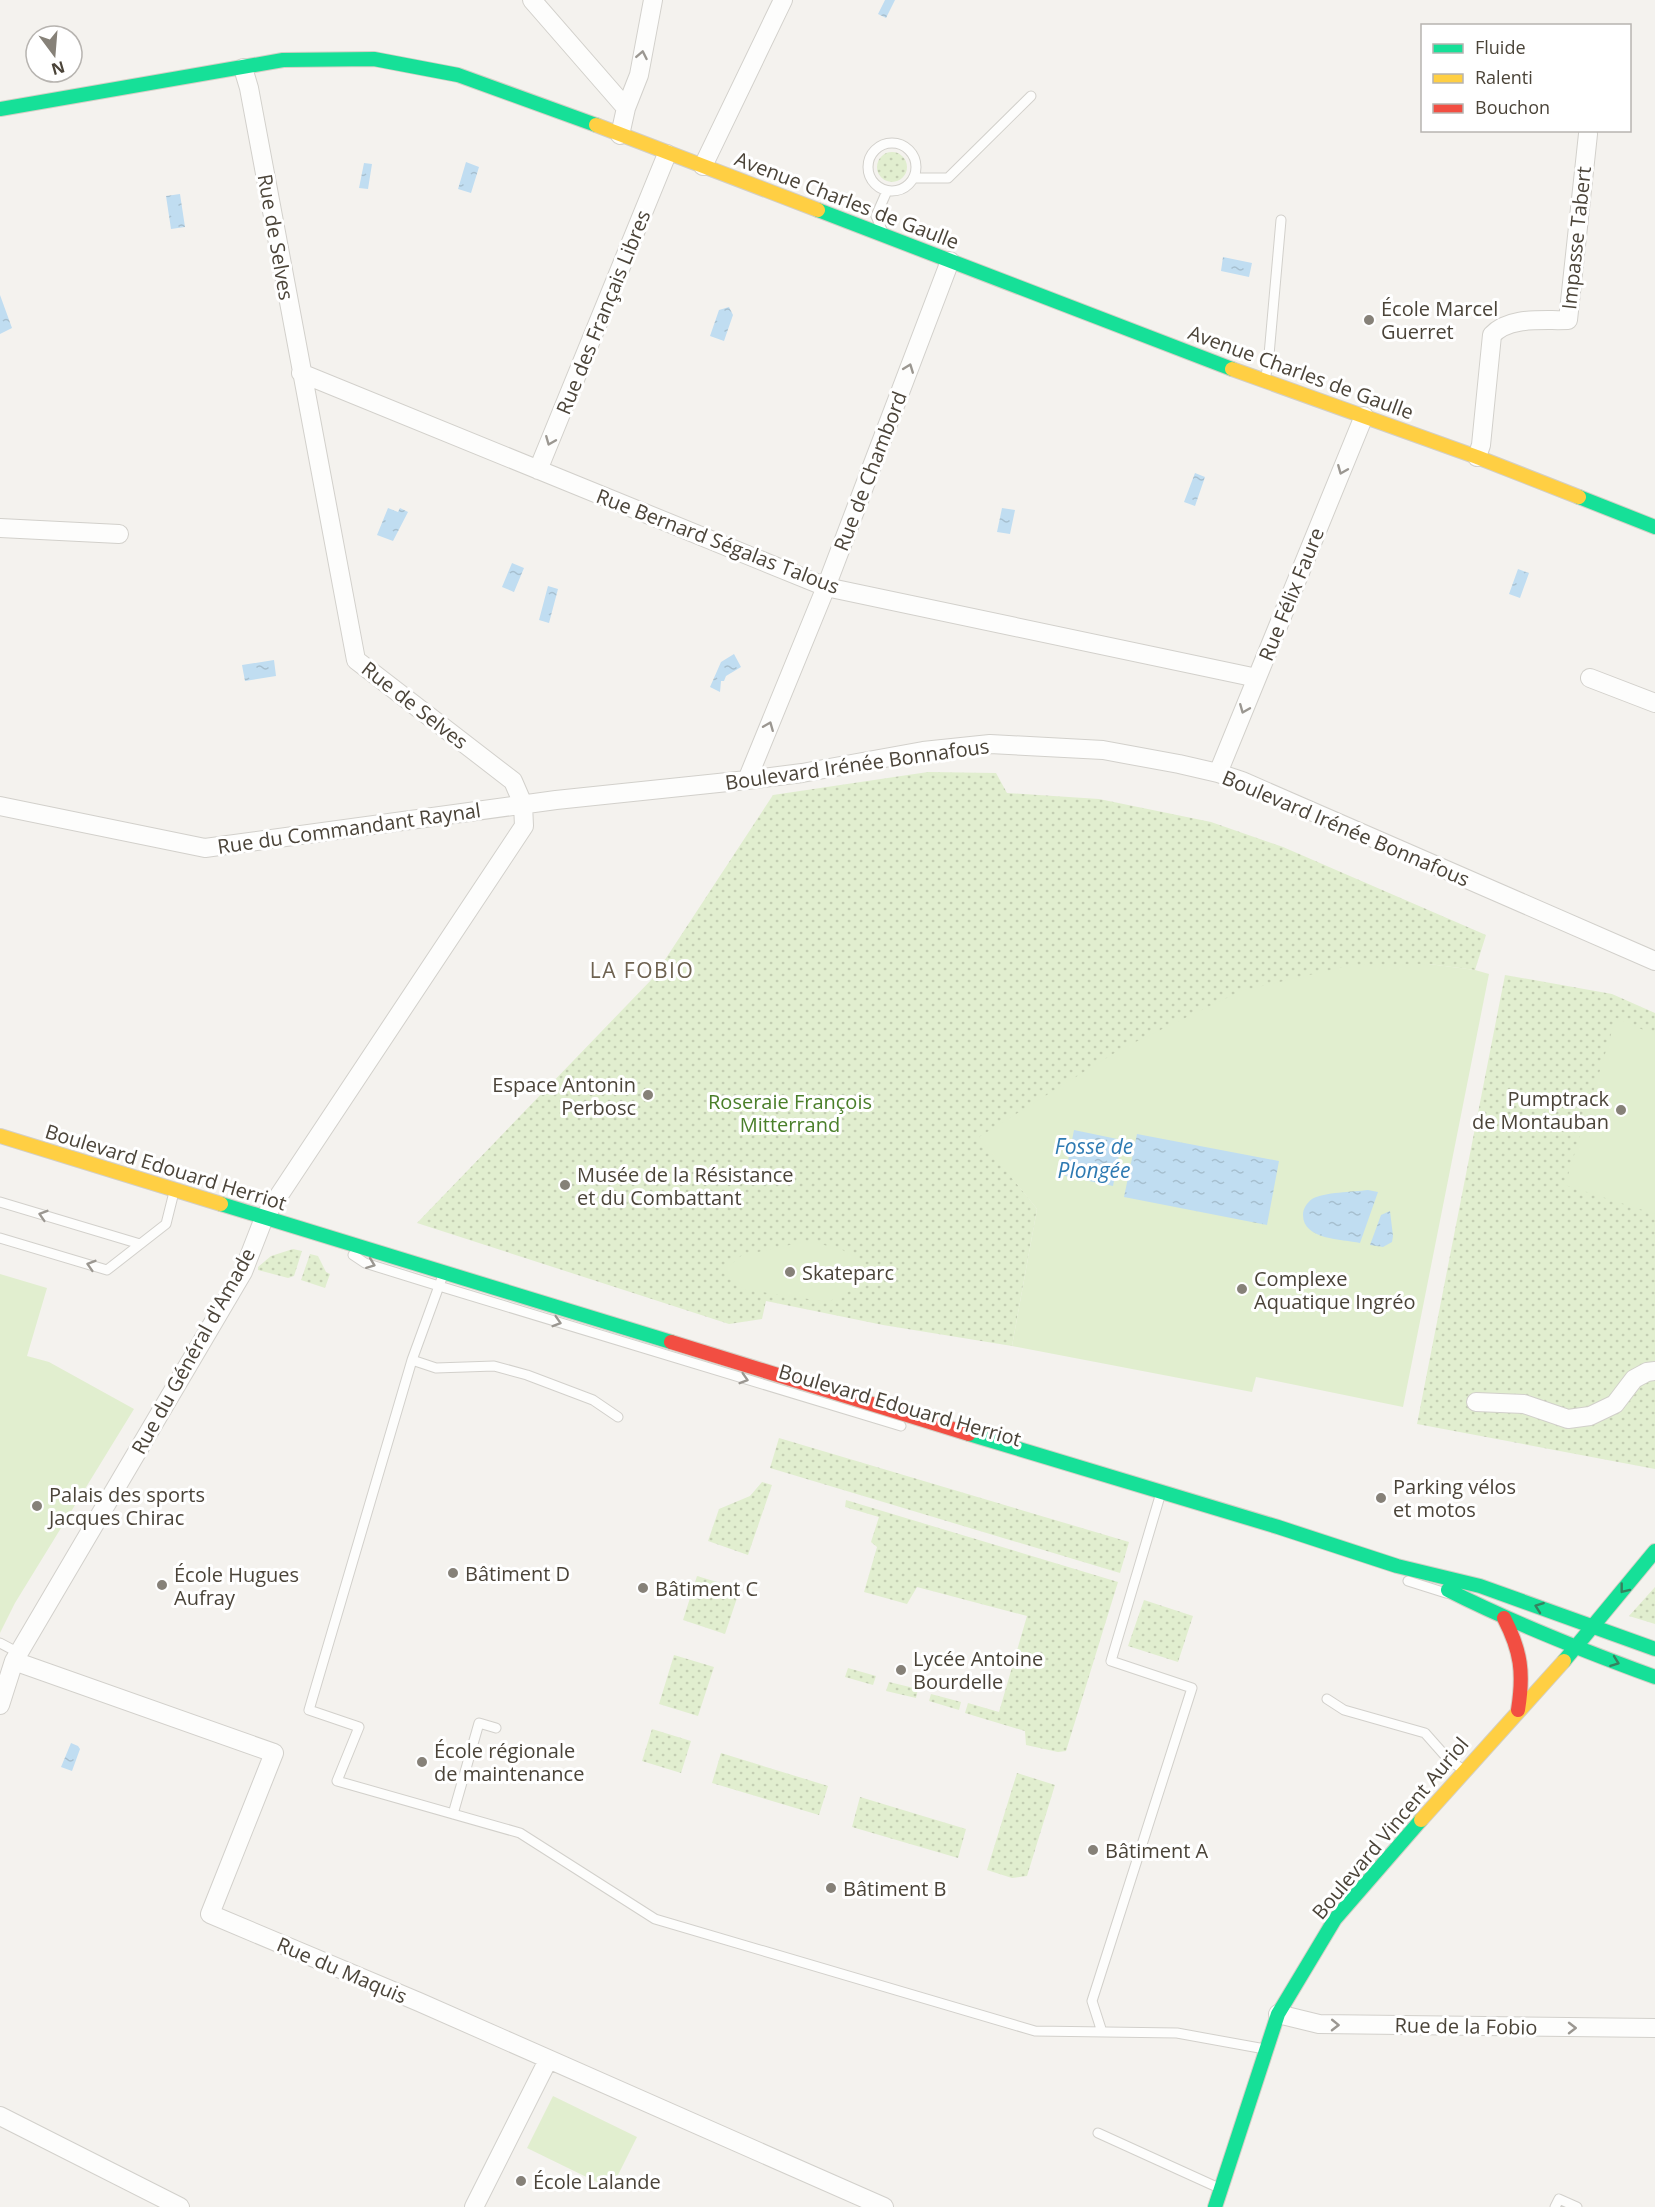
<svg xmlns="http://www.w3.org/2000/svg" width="1655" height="2207" viewBox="0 0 1655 2207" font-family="'Open Sans',sans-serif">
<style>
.green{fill:url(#green-dots)}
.pitch{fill:#e1eecf}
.water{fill:url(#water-ripples)}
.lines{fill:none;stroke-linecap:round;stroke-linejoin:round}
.lane-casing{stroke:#d2d0cb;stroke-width:11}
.street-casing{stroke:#d2d0cb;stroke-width:20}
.fast-casing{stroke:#d3cfc5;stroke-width:16}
.slow-casing{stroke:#d3cfc5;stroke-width:16}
.jam-casing{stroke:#d3cfc5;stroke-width:16}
.lane{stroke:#fdfdfc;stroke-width:9}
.street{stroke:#fdfdfc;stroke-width:18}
.fast{stroke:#16e098;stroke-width:14}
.slow{stroke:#ffcf43;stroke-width:14}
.jam{stroke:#f24e42;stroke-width:14}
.oneway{stroke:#9b9791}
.oneway2{stroke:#36825f}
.poi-dot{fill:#868178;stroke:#fff;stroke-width:2}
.labels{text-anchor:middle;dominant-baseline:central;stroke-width:6;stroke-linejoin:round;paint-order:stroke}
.street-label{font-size:20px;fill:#4b4439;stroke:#fff}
.poi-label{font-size:20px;fill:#4b4439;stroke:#fff;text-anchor:start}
.park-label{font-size:20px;fill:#4a7f2a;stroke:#fff}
.neighbourhood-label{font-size:21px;letter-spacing:1.5px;fill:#6e6250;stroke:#fff}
.water-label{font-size:21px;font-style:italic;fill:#2e7ab2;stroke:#fff}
</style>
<defs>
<pattern id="green-dots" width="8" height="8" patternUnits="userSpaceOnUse" patternTransform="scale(1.5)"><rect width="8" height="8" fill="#e1eecf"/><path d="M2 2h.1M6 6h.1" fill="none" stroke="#c3cdb2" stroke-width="1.8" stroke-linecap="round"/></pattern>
<pattern id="water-ripples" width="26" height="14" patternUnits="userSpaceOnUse" patternTransform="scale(1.5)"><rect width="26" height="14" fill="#c0ddf1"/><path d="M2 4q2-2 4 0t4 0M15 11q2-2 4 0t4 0" fill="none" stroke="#a6bfcf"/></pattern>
</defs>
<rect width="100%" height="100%" fill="#f4f2ee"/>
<path class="green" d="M877 167a15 15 0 1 1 30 0a15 15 0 1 1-30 0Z
M928,772L996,773L1007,793L1099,799L1211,822L1283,847L1486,935L1475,970L1429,964L980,1137L1037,1209L1012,1346L883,1325L766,1301L762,1319L729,1324L417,1223L653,978L773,795Z
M1505,975L1612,994L1655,1013V1469L1417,1424Z
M293,1249L302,1251L294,1276L288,1278L258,1270V1267L271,1256Z
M310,1254L318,1256L326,1272L330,1274L325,1288L301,1280Z
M779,1438L1129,1542L1120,1573L770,1468Z
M762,1482L772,1485L748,1555L708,1541L719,1509L750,1496Z
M846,1500L1118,1582L1066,1751L1058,1752L1026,1745L1025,1731L965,1713L968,1703L999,1712L1027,1616L917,1587L907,1604L864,1592L877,1547L871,1542L879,1517L845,1507Z
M697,1576L740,1589L725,1634L683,1620Z
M1655,1587V1624L1629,1616Z
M1144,1600L1193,1616L1178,1662L1128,1646Z
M674,1655L714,1667L698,1716L659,1704Z
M848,1668L876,1676L873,1685L845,1677Z
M889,1682L918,1689L916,1698L886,1691Z
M931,1694L961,1702L959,1710L929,1701Z
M652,1729L691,1741L681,1773L642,1761Z
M721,1753L828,1786L819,1815L712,1783Z
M1017,1773L1055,1785L1027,1876L1012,1878L987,1870Z
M860,1797L966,1829L958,1858L852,1827Z"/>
<path class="pitch" d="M1429,964L1475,970L1489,974L1403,1407L1256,1377L1252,1392L1012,1346L1037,1209L979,1137L1121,1049L1241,991L1352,965Z
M1616,1018L1655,1035V1214L1565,1185Z
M807,1241L841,1249L857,1259L859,1271L855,1285L848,1292L828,1302L743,1289L722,1272L741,1256Z
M0,1274L47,1288L27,1356L49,1362L134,1409L15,1603L0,1633Z
M553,2096L637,2137L611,2189L527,2148Z"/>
<path class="water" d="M885,0H895L886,18L878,14Z
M466,162L479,167L471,193L458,189Z
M364,163L372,164L368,189L359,188Z
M180,194L185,227L171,229L166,196Z
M1223,257L1252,263L1249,277L1221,271Z
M0,295L12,328L0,334Z
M729,307L733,315L724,341L710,336L719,310Z
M1195,473L1205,477L1195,506L1184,502Z
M388,508L398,512L400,508L408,512L393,541L377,535Z
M1002,508L1015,510L1010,534L997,532Z
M512,563L524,568L514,592L502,587Z
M1518,569L1529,573L1520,598L1509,594Z
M548,586L558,589L549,623L539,620Z
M734,654L741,667L726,676L724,681H721L720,692L710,687L721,662Z
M274,660L276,676L245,681L242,665Z
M1074,1130L1122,1140L1113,1186L1065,1176Z
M1137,1134L1279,1161L1267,1225L1124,1197Z
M1368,1190L1378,1192L1360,1243C1342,1239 1303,1240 1303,1215C1303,1208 1307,1203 1312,1199C1324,1192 1353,1192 1368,1190Z
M1390,1211L1393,1236L1392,1242L1383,1247L1370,1245L1381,1215Z
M71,1743L78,1746L80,1749L72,1771L61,1767Z"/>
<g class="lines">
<defs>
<path id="lane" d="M868 167a24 24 0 1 1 48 0a24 24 0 1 1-48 0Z
M914,178H948L1031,96
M882,230L876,216L887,191
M1265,379L1268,366L1281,220
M0,1202L140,1244
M0,1238L107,1270L166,1224L174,1192
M353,1255L365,1263L439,1286L901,1426
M443,1275L412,1360L309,1710L359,1727L337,1781L520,1833L655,1919L1035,2031L1177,2033L1265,2049
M412,1360L436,1368L494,1366L527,1375L593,1400L618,1417
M1408,1581L1446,1593
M0,1643L19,1653
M1327,1699L1344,1710L1425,1733L1448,1759L1462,1769
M453,1814L479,1723L496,1728
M1102,2032L1092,2001L1192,1688L1111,1661L1160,1496
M1098,2133L1219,2188
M1555,2207L1559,2199L1577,2207"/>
<path id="street" d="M532,0L626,108L620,135
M626,108L639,75L653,0
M703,166L783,0
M301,373L826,587L1257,678
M1477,457L1481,445L1492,335C1509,316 1543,321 1568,320L1588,134
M538,470L667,154
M0,528L119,534
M1590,678L1655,703
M1218,773L1364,416
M747,780L826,587L950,261
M0,806L205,848L556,800L747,780L802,773L923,751L990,744L1103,750L1179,764L1218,773L1242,781L1655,961
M1476,1402L1524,1404L1568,1419L1590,1416L1615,1404L1634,1379L1647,1372L1655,1371
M14,1661L274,1753L210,1914L419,2002L884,2207
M0,1705L14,1661L243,1272L264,1218L524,826L523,804L513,781L356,660L249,88L243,68
M1278,2014L1319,2024L1655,2028
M0,2116L180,2207
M474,2207L548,2060"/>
<path id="fast" d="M0,109L283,60L374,59L458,75L596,125
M818,210L1232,369
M1579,497L1655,527
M221,1204L671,1342
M969,1434L1278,1527L1397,1566L1480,1586L1655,1649
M1448,1590C1515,1624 1584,1651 1655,1677
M1564,1661L1655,1551
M1215,2207L1278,2014L1335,1919L1421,1820"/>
<path id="slow" d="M596,125L818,210
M1232,369L1477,457L1579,497
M0,1136L221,1204
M1421,1820L1564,1661"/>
<path id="jam" d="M671,1342L969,1434
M1504,1618C1521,1651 1524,1673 1518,1710"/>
</defs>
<use href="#lane" class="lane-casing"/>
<use href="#street" class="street-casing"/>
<use href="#fast" class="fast-casing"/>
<use href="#slow" class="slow-casing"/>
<use href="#jam" class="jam-casing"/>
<use href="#lane" class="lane"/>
<use href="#street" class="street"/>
<use href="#fast" class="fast"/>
<use href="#slow" class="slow"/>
<use href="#jam" class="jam"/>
</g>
<defs><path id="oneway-chevron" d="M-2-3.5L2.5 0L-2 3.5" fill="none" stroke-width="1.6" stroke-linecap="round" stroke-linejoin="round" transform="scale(1.5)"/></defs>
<g class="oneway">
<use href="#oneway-chevron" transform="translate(642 55) rotate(-79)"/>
<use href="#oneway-chevron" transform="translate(909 368) rotate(-69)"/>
<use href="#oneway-chevron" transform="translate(550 441) rotate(112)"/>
<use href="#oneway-chevron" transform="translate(1342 470) rotate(112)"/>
<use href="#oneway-chevron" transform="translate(1244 709) rotate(112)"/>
<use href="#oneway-chevron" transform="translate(769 726) rotate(-68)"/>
<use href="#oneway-chevron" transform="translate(43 1215) rotate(-163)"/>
<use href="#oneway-chevron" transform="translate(371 1264) rotate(21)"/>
<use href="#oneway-chevron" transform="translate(91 1265) rotate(-163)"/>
<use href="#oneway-chevron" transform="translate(557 1322) rotate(17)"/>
<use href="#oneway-chevron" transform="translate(744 1379) rotate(17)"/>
<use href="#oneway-chevron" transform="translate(1335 2025) rotate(1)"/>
<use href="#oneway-chevron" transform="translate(1572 2028)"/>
</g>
<g class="oneway2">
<use href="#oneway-chevron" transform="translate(1624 1589) rotate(128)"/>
<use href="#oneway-chevron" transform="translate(1539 1607) rotate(-160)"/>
<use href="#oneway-chevron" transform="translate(1615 1662) rotate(20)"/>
</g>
<g class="poi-dot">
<circle cx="1369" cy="320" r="6"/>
<circle cx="648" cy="1095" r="6"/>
<circle cx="1621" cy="1110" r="6"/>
<circle cx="565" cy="1185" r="6"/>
<circle cx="790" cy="1272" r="6"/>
<circle cx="1242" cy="1289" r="6"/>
<circle cx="1381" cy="1498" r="6"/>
<circle cx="37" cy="1506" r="6"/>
<circle cx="453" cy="1573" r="6"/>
<circle cx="162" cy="1585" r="6"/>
<circle cx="643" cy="1588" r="6"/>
<circle cx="901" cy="1670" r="6"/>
<circle cx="422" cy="1762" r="6"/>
<circle cx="1093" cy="1850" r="6"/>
<circle cx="831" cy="1888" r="6"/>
<circle cx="521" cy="2181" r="6"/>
</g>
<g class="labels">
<g class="street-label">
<text transform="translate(847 200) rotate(21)">Avenue Charles de Gaulle</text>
<text transform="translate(276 237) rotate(80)">Rue de Selves</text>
<text transform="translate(1576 238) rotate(-84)">Impasse Tabert</text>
<text transform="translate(603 312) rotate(-68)">Rue des Français Libres</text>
<text transform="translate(1301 372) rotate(20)">Avenue Charles de Gaulle</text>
<text transform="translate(870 471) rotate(-69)">Rue de Chambord</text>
<text transform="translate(718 541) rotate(21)">Rue Bernard Ségalas Talous</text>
<text transform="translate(1291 594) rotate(-68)">Rue Félix Faure</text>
<text transform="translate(415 705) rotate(38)">Rue de Selves</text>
<text transform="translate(857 764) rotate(-8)">Boulevard Irénée Bonnafous</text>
<text transform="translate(349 828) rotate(-8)">Rue du Commandant Raynal</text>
<text transform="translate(1346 828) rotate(23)">Boulevard Irénée Bonnafous</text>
<text transform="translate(166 1167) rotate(17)">Boulevard Edouard Herriot</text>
<text transform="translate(193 1351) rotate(-61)">Rue du Général d'Amade</text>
<text transform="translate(900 1405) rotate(16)">Boulevard Edouard Herriot</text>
<text transform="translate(1390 1828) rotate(-50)">Boulevard Vincent Auriol</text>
<text transform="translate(342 1970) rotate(23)">Rue du Maquis</text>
<text transform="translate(1466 2026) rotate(1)">Rue de la Fobio</text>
</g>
<g class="poi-label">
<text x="1381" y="308">École Marcel<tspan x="1381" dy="23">Guerret</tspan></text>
<text x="636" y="1084" text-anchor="end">Espace Antonin<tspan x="636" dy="23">Perbosc</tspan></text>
<text x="1609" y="1098" text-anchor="end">Pumptrack<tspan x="1609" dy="23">de Montauban</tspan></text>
<text x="577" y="1174">Musée de la Résistance<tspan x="577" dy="23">et du Combattant</tspan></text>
<text x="802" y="1272">Skateparc</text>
<text x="1254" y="1278">Complexe<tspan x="1254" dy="23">Aquatique Ingréo</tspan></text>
<text x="1393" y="1486">Parking vélos<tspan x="1393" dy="23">et motos</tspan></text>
<text x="49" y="1494">Palais des sports<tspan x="49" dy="23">Jacques Chirac</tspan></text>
<text x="465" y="1573">Bâtiment D</text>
<text x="174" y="1574">École Hugues<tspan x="174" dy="23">Aufray</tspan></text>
<text x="655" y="1588">Bâtiment C</text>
<text x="913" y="1658">Lycée Antoine<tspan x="913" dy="23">Bourdelle</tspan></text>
<text x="434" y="1750">École régionale<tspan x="434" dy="23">de maintenance</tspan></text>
<text x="1105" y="1850">Bâtiment A</text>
<text x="843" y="1888">Bâtiment B</text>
<text x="533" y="2181">École Lalande</text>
</g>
<g class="park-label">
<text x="790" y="1101">Roseraie François<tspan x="790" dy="23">Mitterrand</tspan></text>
</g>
<g class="neighbourhood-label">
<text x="642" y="970">LA FOBIO</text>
</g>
<g class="water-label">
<text x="1094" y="1146">Fosse de<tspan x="1094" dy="24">Plongée</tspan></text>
</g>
</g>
<rect x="1421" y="24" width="210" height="108" fill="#ffffff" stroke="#b7b4b0" stroke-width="1.5"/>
<rect x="1433" y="44" width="30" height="9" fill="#16e098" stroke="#b7b4b0" stroke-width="1.5"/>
<text x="1475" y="54" font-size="18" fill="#4b4439">Fluide</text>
<rect x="1433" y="74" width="30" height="9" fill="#ffcf43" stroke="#b7b4b0" stroke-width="1.5"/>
<text x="1475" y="84" font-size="18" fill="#4b4439">Ralenti</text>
<rect x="1433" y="104" width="30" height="9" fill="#f24e42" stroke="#b7b4b0" stroke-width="1.5"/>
<text x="1475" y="114" font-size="18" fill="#4b4439">Bouchon</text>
<g transform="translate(54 54) rotate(164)"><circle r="28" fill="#ffffff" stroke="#b7b4b0" stroke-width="1.5"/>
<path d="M0-4.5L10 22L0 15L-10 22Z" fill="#868178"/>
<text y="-9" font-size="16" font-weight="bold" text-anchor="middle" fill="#4b4439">N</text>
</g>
</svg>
